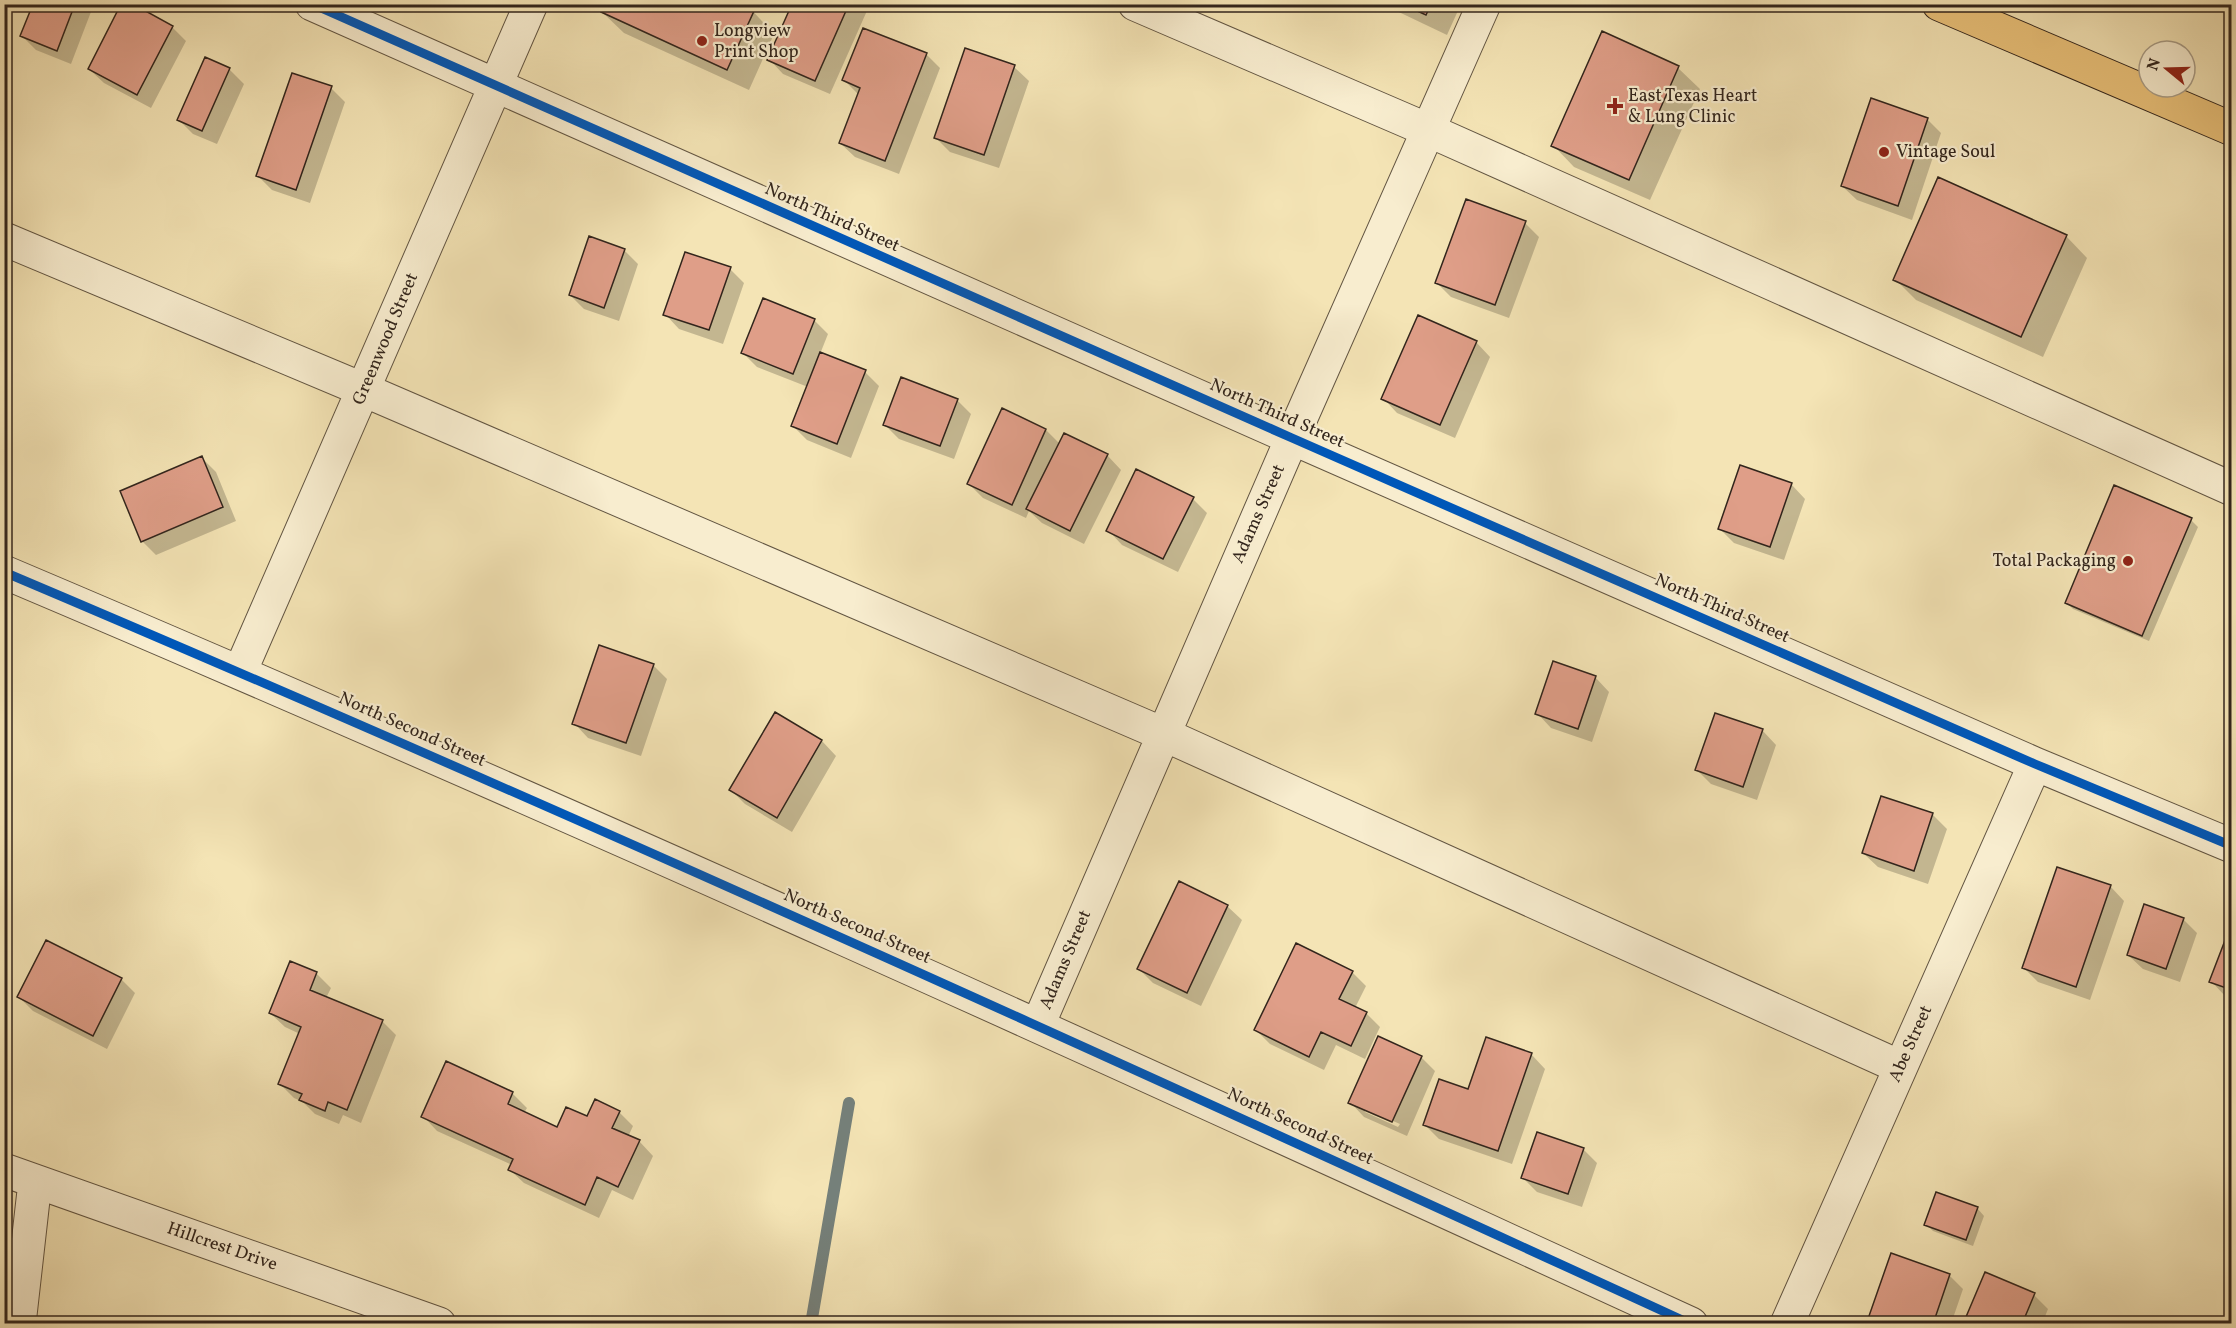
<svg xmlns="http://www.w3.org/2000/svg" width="2236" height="1328" viewBox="0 0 2236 1328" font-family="Vollkorn,serif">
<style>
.shadow{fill:#0003;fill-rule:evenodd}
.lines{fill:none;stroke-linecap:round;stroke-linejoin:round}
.stream{stroke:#75807a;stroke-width:12}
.building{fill:#df9e88;stroke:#32251c;stroke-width:1.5}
.minor-casing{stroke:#625542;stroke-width:35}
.major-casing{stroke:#32251c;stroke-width:35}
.minor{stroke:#f8edcf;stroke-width:33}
.major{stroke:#eac27a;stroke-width:33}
.cycleway-casing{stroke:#f8edcf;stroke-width:13}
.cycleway{stroke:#0057b8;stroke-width:9}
.poi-dot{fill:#8f2418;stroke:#f8edcf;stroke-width:2}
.labels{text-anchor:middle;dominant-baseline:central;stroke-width:4.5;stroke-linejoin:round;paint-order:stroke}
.poi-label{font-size:18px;fill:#32251c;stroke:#f8edcf;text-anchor:start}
.street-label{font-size:18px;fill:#32251c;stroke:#f8edcf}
</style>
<rect width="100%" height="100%" fill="#f4e4b5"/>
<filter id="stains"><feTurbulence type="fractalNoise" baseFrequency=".00333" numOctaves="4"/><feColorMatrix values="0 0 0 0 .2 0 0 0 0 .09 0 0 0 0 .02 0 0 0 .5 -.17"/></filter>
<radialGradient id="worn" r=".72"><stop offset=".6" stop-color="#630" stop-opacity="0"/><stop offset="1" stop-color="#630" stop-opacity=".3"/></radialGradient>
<path class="shadow" d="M34,4H94L71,64L36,50L22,36Z
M606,4H746L774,34L749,90L624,33L602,12Z
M793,4H870L830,94L783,74L769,59Z
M1382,4H1461L1447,35Z
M172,27L186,41L151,108L104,83L89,69Z
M1603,33L1678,68L1700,89L1650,200L1574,167L1553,145Z
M926,54L940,68L899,174L855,157L840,143L858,94L844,80Z
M206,59L230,70L244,84L217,144L193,134L179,120Z
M1014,67L1029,81L999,168L950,152L935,137Z
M331,88L345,102L310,203L272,190L258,176Z
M1927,119L1941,133L1912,220L1857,200L1842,186Z
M1525,223L1539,237L1509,318L1451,297L1437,283Z
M2066,236L2087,258L2043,357L1916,300L1895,279Z
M624,250L638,264L619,321L584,309L570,295Z
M730,269L744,283L723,344L679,329L665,314Z
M814,320L828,334L820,354L865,372L879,386L851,458L807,440L793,426L808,387L757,367L743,353Z
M1476,342L1490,357L1455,438L1397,413L1383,398Z
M957,400L971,414L954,459L899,439L885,425Z
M1003,410L1046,430L1060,444L1107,455L1121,470L1084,544L1042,523L1029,511L1026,518L983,498L969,484Z
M202,458L216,472L236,521L156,555L142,541Z
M1791,484L1805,499L1784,560L1734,543L1720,529Z
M1193,499L1207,513L1178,572L1122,545L1108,530Z
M2191,520L2198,527L2149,641L2073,609L2066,602Z
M653,665L667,679L641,756L588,738L574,723Z
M1595,677L1609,692L1592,742L1551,728L1537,713Z
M775,715L822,741L836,756L792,832L745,804L731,790Z
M1762,730L1776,745L1757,800L1711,784L1697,770Z
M1882,798L1933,815L1947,829L1928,884L1878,867L1863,853Z
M2110,886L2124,901L2090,1000L2038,982L2024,968Z
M1227,906L1242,920L1201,1006L1153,983L1139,969Z
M2183,919L2197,933L2180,982L2143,969L2128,955Z
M2232,932V998L2225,996L2211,981Z
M1352,972L1366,986L1355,1008L1366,1013L1380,1027L1365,1059L1336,1045L1324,1070L1270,1044L1256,1030Z
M316,973L331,988L326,998L382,1021L396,1035L361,1123L343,1115L339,1124L315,1114L303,1102L294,1098L280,1084L300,1034L285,1027L270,1013Z
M121,979L135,993L107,1049L33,1011L19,997Z
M1531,1054L1545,1069L1512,1164L1439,1139L1425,1125L1469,1091Z
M1421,1057L1435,1071L1407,1136L1364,1117L1350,1102ZM1365,1109L1400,1124L1398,1127L1365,1112Z
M512,1093L527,1108L524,1113L558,1129L587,1118L619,1112L633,1126L628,1137L639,1141L653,1156L633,1200L612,1190L599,1218L524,1183L509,1169L512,1165L437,1131L423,1116Z
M1583,1149L1597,1163L1582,1207L1537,1192L1523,1178Z
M1937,1194L1978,1209L1984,1216L1973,1246L1933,1231L1926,1224Z
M1949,1275L1963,1289L1951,1324H1878L1871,1316Z
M2034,1295L2048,1309L2042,1324H1965Z"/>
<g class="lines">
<path class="stream" d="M811,1324L849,1103"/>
</g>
<path class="building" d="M33,4H75L57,51L20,36Z
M121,4H133L173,26L137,95L88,69Z
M604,4H740L754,11L727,70L601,12Z
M792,4H849L815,81L767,60Z
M1402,4H1431L1426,15Z
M863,28L927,53L885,161L839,143L860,88L842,80Z
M1602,31L1679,66L1629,180L1551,146Z
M965,48L1015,65L984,155L934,138Z
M205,57L230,68L202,131L177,120Z
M292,73L332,86L296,190L256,176Z
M1871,98L1928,118L1898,206L1841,186Z
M1938,177L2067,235L2021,337L1893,280Z
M1466,199L1526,221L1495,305L1435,283Z
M589,236L625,249L604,308L569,295Z
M685,252L731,267L709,330L663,315Z
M763,298L815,319L793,374L741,353Z
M1418,315L1477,341L1440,425L1381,399Z
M820,352L866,370L837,444L791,426Z
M901,377L958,399L940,446L883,425Z
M1002,408L1046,429L1012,505L967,484Z
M1064,433L1108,454L1070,531L1026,509Z
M202,456L223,507L141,542L120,491Z
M1740,465L1792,483L1770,547L1718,529Z
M1136,469L1194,497L1163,559L1106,531Z
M2114,485L2192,518L2142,636L2065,603Z
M599,645L654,664L626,743L572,724Z
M1553,661L1596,676L1578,729L1535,714Z
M775,712L822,740L777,818L729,790Z
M1715,713L1763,729L1743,787L1695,770Z
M1881,796L1933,813L1914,871L1862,853Z
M2057,867L2111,885L2076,987L2022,968Z
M1179,881L1228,905L1187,993L1137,969Z
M2144,904L2184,918L2166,969L2127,955Z
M2229,930L2232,931V990L2209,982Z
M46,940L122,978L93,1036L17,997Z
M1296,943L1353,971L1339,999L1367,1012L1351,1046L1321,1032L1309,1057L1254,1030Z
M290,961L317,972L310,990L383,1020L347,1110L328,1102L325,1111L299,1100L302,1094L278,1084L301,1027L269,1013Z
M1378,1036L1422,1056L1392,1122L1348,1103Z
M1486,1037L1532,1053L1498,1151L1423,1125L1439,1079L1468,1089Z
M446,1061L513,1092L508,1104L557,1127L566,1107L587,1116L595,1099L620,1111L612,1128L640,1140L618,1187L597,1177L585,1205L508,1170L513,1159L421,1117Z
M1537,1132L1584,1148L1568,1194L1521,1178Z
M1936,1192L1978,1207L1966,1240L1924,1225Z
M1891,1253L1950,1274L1933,1324H1890L1869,1316Z
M1985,1272L2035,1293L2022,1324H1963Z"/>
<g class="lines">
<defs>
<path id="minor" d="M312,4L1292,438L2035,764L2232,846
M1135,4L1428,130L2232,489
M4,239L364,390L1163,734L1900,1067
M4,572C571,812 1131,1067 1691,1324
M240,672L531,4
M1038,1025L1292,438L1484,4
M4,1170L439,1324
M19,1324L35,1182
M1787,1324L2035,764"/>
<path id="major" d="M1939,4L2232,129"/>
</defs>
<use href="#minor" class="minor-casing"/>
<use href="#major" class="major-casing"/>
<use href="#minor" class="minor"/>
<use href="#major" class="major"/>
<defs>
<path id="cycleway" d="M312,4L1292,438L2035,764L2232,846
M4,572C571,812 1131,1067 1691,1324"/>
</defs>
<use href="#cycleway" class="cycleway-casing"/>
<use href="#cycleway" class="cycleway"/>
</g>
<g class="poi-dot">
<circle cx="702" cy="41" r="6"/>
<path d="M1612 97h6v6h6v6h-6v6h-6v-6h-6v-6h6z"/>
<circle cx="1884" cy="152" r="6"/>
<circle cx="2128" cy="561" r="6"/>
</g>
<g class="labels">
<g class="poi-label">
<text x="714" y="31">Longview<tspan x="714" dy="21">Print Shop</tspan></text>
<text x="1628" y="96">East Texas Heart<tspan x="1628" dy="21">&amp; Lung Clinic</tspan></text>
<text x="1896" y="152">Vintage Soul</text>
<text x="2116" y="561" text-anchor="end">Total Packaging</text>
</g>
<g class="street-label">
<text transform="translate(832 218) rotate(24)">North Third Street</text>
<text transform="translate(386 339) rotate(-67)">Greenwood Street</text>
<text transform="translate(1277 414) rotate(24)">North Third Street</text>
<text transform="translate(1259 514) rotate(-66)">Adams Street</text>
<text transform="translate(1722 609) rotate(24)">North Third Street</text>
<text transform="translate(412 730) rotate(24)">North Second Street</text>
<text transform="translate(857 927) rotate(24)">North Second Street</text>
<text transform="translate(1066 960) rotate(-67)">Adams Street</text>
<text transform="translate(1911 1044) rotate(-66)">Abe Street</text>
<text transform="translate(1300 1127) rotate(25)">North Second Street</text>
<text transform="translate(222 1247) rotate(19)">Hillcrest Drive</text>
</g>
</g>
<rect width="2236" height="1328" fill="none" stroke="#f4e4b5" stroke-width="24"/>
<rect x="6" y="6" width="2224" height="1316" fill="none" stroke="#32251c" stroke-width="3"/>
<rect x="12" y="12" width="2212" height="1304" fill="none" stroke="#32251c" stroke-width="1.5"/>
<g transform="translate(2167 69) rotate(289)"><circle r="28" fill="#f8edcf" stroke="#a99d87" stroke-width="1.5"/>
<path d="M0-4.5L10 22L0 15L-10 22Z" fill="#8f2418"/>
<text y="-9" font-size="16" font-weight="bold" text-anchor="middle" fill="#32251c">N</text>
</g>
<rect width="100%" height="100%" filter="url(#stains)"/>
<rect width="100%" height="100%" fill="url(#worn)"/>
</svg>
